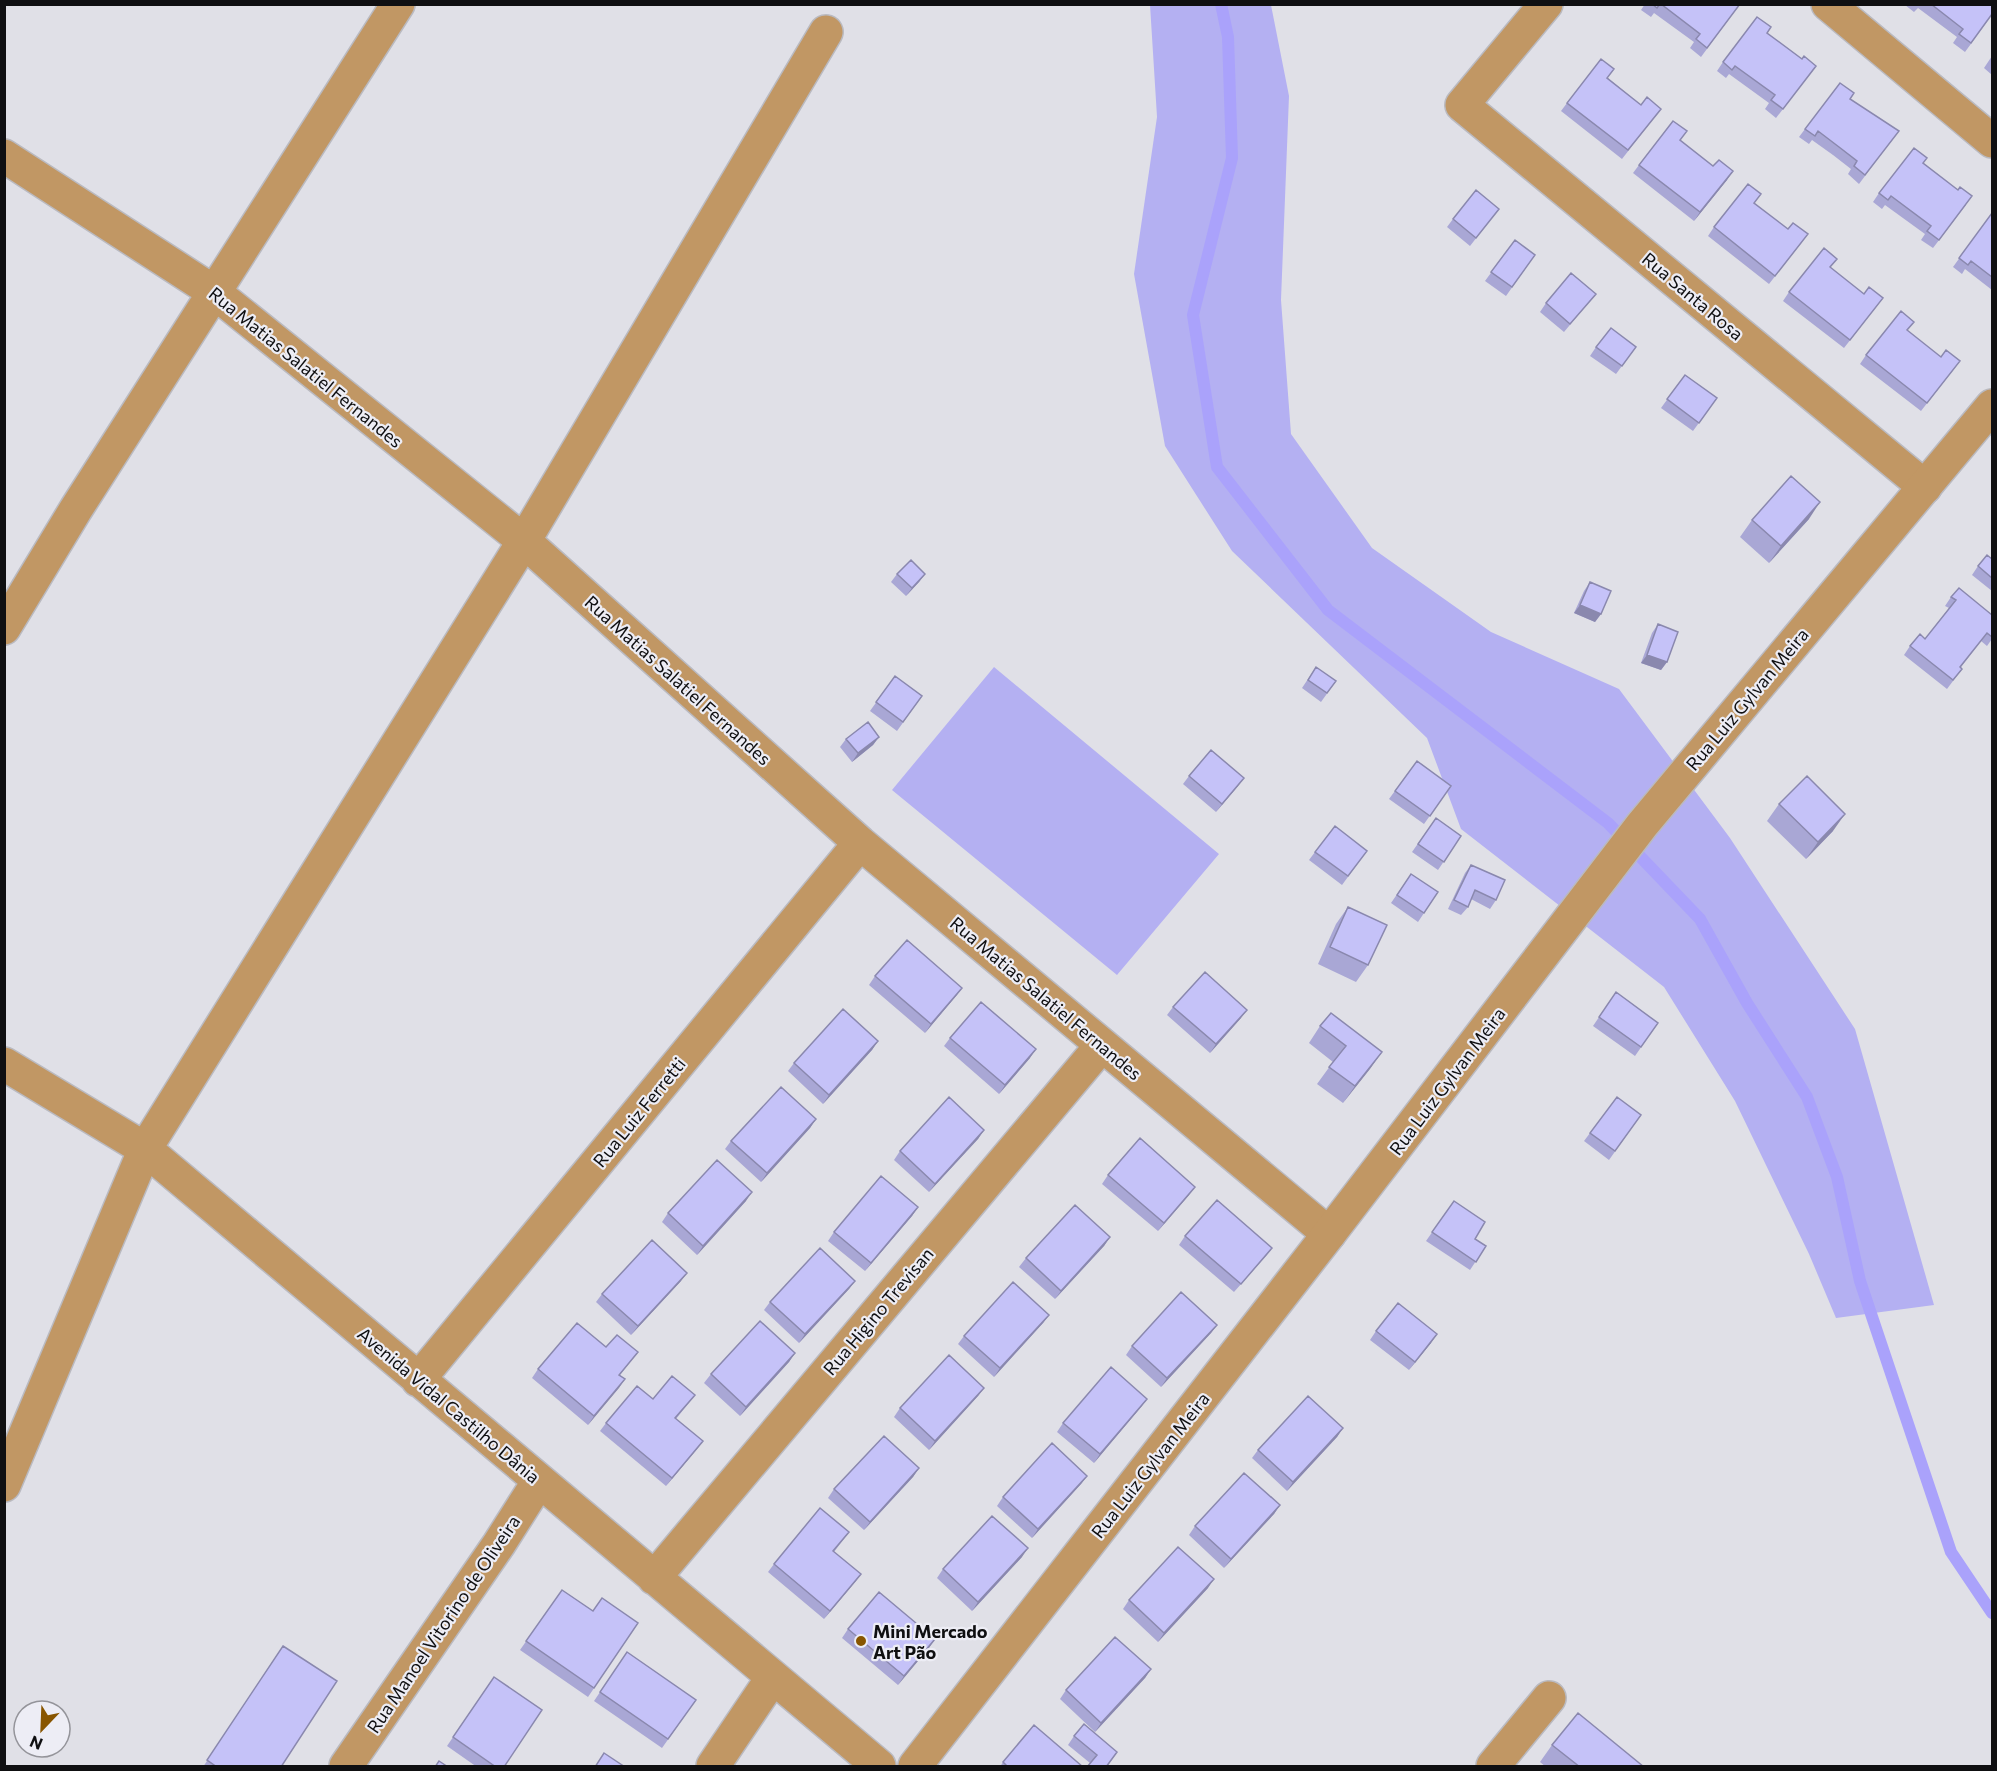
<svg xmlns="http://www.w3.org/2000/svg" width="1997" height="1771" viewBox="0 0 1997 1771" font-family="Commissioner,sans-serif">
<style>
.green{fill:#b4b0f2}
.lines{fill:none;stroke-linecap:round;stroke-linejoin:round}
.stream{stroke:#aaa2fb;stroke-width:12}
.minor-casing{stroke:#babac0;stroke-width:36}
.tertiary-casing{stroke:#babac0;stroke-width:36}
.minor{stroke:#c19764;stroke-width:33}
.tertiary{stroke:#c19764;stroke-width:33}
.wall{fill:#a9a7d5}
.shaded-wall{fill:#8a88ae}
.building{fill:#c5c2f8;stroke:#8a88ae;stroke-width:1.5}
.poi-dot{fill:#850;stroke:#ededf5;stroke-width:2}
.labels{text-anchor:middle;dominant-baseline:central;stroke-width:4.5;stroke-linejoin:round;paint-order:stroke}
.street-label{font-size:18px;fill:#0f0f11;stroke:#ededf5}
.poi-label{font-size:18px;font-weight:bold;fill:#0f0f11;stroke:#ededf5;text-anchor:start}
</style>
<rect width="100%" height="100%" fill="#e0e0e7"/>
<path class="green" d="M1150,5H1271L1289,96L1281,300L1291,434L1372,548L1491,632L1619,689L1730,838L1855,1029L1934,1305L1836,1318L1809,1254L1735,1101L1664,987L1461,829L1427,738L1232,551L1165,446L1134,274L1157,117Z
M994,667L1219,854L1117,975L892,790Z"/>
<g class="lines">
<path class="stream" d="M1221,4L1228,37L1232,158L1193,315L1217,467L1328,610L1608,823L1700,919L1747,1003L1807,1097L1837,1177L1860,1281L1951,1552L1992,1613"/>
<defs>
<path id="minor" d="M1546,4L1462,105L1925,487
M1828,4L1992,141
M4,156L214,292L524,541L860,843L1329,1234
M4,628L76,509L398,4
M4,1064L145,1149L879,1766
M418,1380L860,843
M4,1485L145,1149L524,541L826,32
M654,1578L1102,1045
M346,1766L499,1544L539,1481
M713,1766L773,1677
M1493,1766L1549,1698"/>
<path id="tertiary" d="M915,1766L1329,1234L1642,825L1992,406"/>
</defs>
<use href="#minor" class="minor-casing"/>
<use href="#tertiary" class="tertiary-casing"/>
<use href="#minor" class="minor"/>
<use href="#tertiary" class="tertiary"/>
</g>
<path class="wall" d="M1645,4H1740L1701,57L1690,48L1694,42L1654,13L1651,17L1641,10Z
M1905,4H1992V15L1965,52L1953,43L1957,37L1918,8L1914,12L1905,5Z
M1767,33L1802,59L1810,74L1776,118L1765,109L1769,103L1729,74L1726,78L1717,71L1723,62Z
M1992,56V75L1984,68Z
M1608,78L1641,105L1661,109L1622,159L1561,111L1567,103Z
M1850,99L1892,140L1859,184L1848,174L1851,169L1833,155L1812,140L1809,144L1799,137L1805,129Z
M1680,140L1727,180L1694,221L1633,173L1639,165Z
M1923,163L1966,205L1933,248L1921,240L1925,234L1885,205L1882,209L1873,202L1879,193Z
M1754,203L1802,242L1769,284L1708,236L1714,227Z
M1499,209L1470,246L1447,227L1453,219Z
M1992,213V290L1965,269L1962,274L1953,267Z
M1515,240L1535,255L1506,296L1485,281Z
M1830,268L1864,294L1883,298L1844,348L1783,301L1789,292Z
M1596,294L1589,302L1564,332L1540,312L1546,303Z
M1907,331L1941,357L1960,361L1921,411L1860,364L1866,355Z
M1596,347H1636L1616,374L1590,356Z
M1685,375L1717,398L1693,431L1661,408Z
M1809,519L1769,563L1740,537L1752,520Z
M1992,559V591L1972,575L1978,566Z
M897,574H925L919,582L906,596L891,582Z
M1590,582L1601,614L1595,622L1574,613L1584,591Z
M1951,597L1992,615V639L1987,646L1981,641L1961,667L1962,669L1947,689L1904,655L1910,646L1925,639L1949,608L1945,606Z
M1658,624L1667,662L1661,670L1641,663L1652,633Z
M1316,667L1336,681L1321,702L1302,688Z
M895,676L922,696L897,731L870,711Z
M879,737L873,745L852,762L840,747L846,739Z
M1417,761L1451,786L1424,824L1389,799Z
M1189,776L1238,786L1216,812L1183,784Z
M1779,804L1833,831L1806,859L1767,821Z
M1436,818L1461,836L1438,870L1412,852Z
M1367,851L1342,885L1309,860L1315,852Z
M1471,865L1496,900L1490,909L1471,899L1468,907L1461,915L1448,909L1465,873Z
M1411,874L1438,892L1418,922L1391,903Z
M1348,907L1368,965L1356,982L1318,964L1336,924Z
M875,976L962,988L956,996L925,1033L869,985Z
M1616,992L1658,1023L1635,1056L1593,1026Z
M1173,1007L1241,1018L1210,1053L1167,1015Z
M1320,1026L1382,1052L1343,1103L1317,1084L1333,1062L1309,1043Z
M950,1038L1030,1058L999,1094L944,1046Z
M878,1041L872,1050L823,1104L788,1071L794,1063Z
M1641,1115L1609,1160L1584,1141L1590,1133Z
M816,1119L810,1128L761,1182L725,1149L731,1141Z
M984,1130L978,1139L929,1192L894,1160L900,1151Z
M1108,1175L1189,1195L1158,1231L1102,1184Z
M746,1201L697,1255L662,1222L668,1213Z
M1454,1201L1475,1239L1486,1246L1470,1270L1426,1241Z
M918,1207L912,1216L865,1271L828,1241L834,1232Z
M1185,1236L1272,1248L1266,1256L1234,1292L1179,1245Z
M1110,1237L1104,1246L1055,1299L1019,1267L1026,1258Z
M681,1281L631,1335L596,1302L602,1294Z
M855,1281L849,1289L799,1343L764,1310L770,1302Z
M1049,1315L1043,1323L994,1377L958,1344L964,1336Z
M1217,1325L1211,1333L1161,1387L1126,1355L1132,1346Z
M1376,1331L1431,1343L1409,1370L1370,1340Z
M606,1347L638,1352L620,1375L625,1379L588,1425L532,1378L538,1369Z
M795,1353L789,1362L740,1416L704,1383L711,1374Z
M984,1388L978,1396L929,1450L894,1417L900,1408Z
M695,1395L676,1419L697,1449L666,1486L600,1431L606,1423L653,1399Z
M1147,1399L1141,1407L1094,1463L1057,1432L1063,1423Z
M1343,1428L1337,1437L1287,1491L1252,1458L1258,1450Z
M919,1468L913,1477L864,1530L828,1498L834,1489Z
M1087,1476L1081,1484L1032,1538L997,1506L1003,1497Z
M1280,1505L1274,1514L1224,1568L1189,1535L1195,1526Z
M849,1532L834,1552L861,1574L855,1582L824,1619L768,1572L774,1564Z
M1022,1557L972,1611L937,1578L943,1569Z
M1208,1588L1158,1642L1123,1609L1129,1600Z
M562,1590L593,1611L638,1623L588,1697L520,1650Z
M848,1629L935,1639L898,1685L842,1638Z
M283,1646L281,1767H203Z
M627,1652L696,1700L662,1748L594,1701Z
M1151,1669L1145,1678L1095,1732L1060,1699L1066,1690Z
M494,1677L504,1767H477L447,1746Z
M1074,1736L1117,1752L1107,1767H1087L1090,1763L1068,1745Z
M1552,1745L1644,1767H1546L1540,1762Z
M1003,1762L1083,1767H1000Z"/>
<path class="shaded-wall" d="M1733,171L1727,180L1694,221L1700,212Z
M1820,502L1809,519L1769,563L1781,546Z
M925,574L919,582L906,596L912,588Z
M1580,605L1601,614L1595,622L1574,613Z
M1647,655L1667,662L1661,670L1641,663Z
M879,737L873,745L852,762L858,753Z
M1244,778L1238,786L1216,812L1222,804Z
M1845,814L1833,831L1806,859L1818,842Z
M962,988L956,996L925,1033L931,1024Z
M1247,1010L1241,1018L1210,1053L1216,1044Z
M878,1041L872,1050L823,1104L829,1095Z
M1036,1049L1030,1058L999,1094L1005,1085Z
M1382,1052L1370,1069L1343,1103L1355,1086Z
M816,1119L810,1128L761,1182L767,1173Z
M984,1130L978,1139L929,1192L935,1184Z
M1195,1187L1189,1195L1158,1231L1164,1223Z
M752,1192L746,1201L697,1255L703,1246Z
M918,1207L912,1216L865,1271L871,1263Z
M1110,1237L1104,1246L1055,1299L1061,1291Z
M687,1273L681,1281L631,1335L638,1326Z
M855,1281L849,1289L799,1343L805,1334Z
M1049,1315L1043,1323L994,1377L1000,1368Z
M1217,1325L1211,1333L1161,1387L1167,1378Z
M1437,1334L1431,1343L1409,1370L1415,1362Z
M795,1353L789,1362L740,1416L746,1407Z
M625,1379L619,1388L588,1425L594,1416Z
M984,1388L978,1396L929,1450L935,1441Z
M1147,1399L1141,1407L1094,1463L1100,1454Z
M1343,1428L1337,1437L1287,1491L1293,1482Z
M703,1441L697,1449L666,1486L672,1478Z
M919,1468L913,1477L864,1530L870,1522Z
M1087,1476L1081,1484L1032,1538L1038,1529Z
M1280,1505L1274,1514L1224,1568L1231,1559Z
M1028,1548L1022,1557L972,1611L978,1602Z
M861,1574L855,1582L824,1619L830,1611Z
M1214,1579L1208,1588L1158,1642L1164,1633Z
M935,1639L929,1648L898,1685L904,1676Z
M1151,1669L1145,1678L1095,1732L1101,1723Z"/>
<path class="building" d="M1652,4H1660L1657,8Z
M1661,4H1740L1707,48L1696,39L1700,34Z
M1931,4H1992V14L1971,43L1959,34L1963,29Z
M1757,17L1771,27L1767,33L1802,59L1804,56L1816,66L1783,109L1771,100L1775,95L1735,66L1732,70L1723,62Z
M1601,59L1614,69L1607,78L1641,105L1647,97L1661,109L1628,150L1567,103Z
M1840,83L1854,93L1850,99L1899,131L1865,175L1854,166L1857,161L1839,147L1818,131L1815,136L1805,129Z
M1673,121L1687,131L1680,140L1713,166L1719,160L1733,171L1700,212L1639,165Z
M1914,148L1927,158L1923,163L1958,190L1960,187L1972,196L1939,240L1927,231L1931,226L1891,196L1888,200L1879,193Z
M1748,184L1761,194L1754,203L1788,229L1793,223L1808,234L1775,276L1714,227Z
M1476,190L1499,209L1476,238L1453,219Z
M1992,213V277L1971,261L1968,265L1959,258Z
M1515,240L1535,255L1512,287L1491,272Z
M1824,248L1837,259L1830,267L1864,294L1869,287L1883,298L1850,340L1789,292Z
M1571,273L1596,294L1570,324L1546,303Z
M1901,311L1914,322L1907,330L1941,357L1946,350L1960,361L1927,403L1866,355Z
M1611,328L1636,347L1622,366L1596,347Z
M1685,375L1717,398L1699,423L1667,399Z
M1791,476L1820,502L1781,546L1752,520Z
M1987,555L1992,559V578L1978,566Z
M911,560L925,574L912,588L897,574Z
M1590,582L1611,591L1601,614L1580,605Z
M1959,588L1992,615V637L1987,633L1960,667L1962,669L1953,680L1910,646L1920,634L1925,639L1956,600L1951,597Z
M1658,624L1678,632L1667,662L1647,655Z
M1316,667L1336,681L1327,693L1308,680Z
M895,676L922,696L903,722L876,702Z
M868,722L879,737L858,753L846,739Z
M1211,750L1244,778L1222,804L1189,776Z
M1417,761L1451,786L1430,816L1395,791Z
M1807,776L1845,814L1818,842L1779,804Z
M1436,818L1461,836L1444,862L1418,844Z
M1335,826L1367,851L1348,876L1315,852Z
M1471,865L1505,880L1496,900L1475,890L1468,907L1454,900Z
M1411,874L1438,892L1424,913L1397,895Z
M1348,907L1387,925L1368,965L1330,947Z
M907,940L962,988L931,1024L875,976Z
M1205,972L1247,1010L1216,1044L1173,1007Z
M1616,992L1658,1023L1641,1047L1599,1017Z
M981,1002L1036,1049L1005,1085L950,1038Z
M843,1009L878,1041L829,1095L794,1063Z
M1331,1013L1382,1052L1355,1086L1329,1067L1346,1046L1320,1026Z
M781,1087L816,1119L767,1173L731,1141Z
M949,1097L984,1130L935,1184L900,1151Z
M1617,1097L1641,1115L1615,1151L1590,1133Z
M1140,1138L1195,1187L1164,1223L1108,1175Z
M717,1160L752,1192L703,1246L668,1213Z
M881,1176L918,1207L871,1263L834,1232Z
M1217,1200L1272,1248L1241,1284L1185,1236Z
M1454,1201L1485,1222L1475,1239L1486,1246L1476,1262L1432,1232Z
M1075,1205L1110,1237L1061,1291L1026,1258Z
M652,1240L687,1273L638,1326L602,1294Z
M820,1248L855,1281L805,1334L770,1302Z
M1013,1282L1049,1315L1000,1368L964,1336Z
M1181,1292L1217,1325L1167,1378L1132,1346Z
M1398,1303L1437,1334L1415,1362L1376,1331Z
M760,1321L795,1353L746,1407L711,1374Z
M577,1323L606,1347L617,1335L638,1352L619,1375L625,1379L594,1416L538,1369Z
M949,1355L984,1388L935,1441L900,1408Z
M1111,1367L1147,1399L1100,1454L1063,1423Z
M672,1376L695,1395L675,1418L703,1441L672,1478L606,1423L637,1386L653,1399Z
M1308,1396L1343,1428L1293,1482L1258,1450Z
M884,1436L919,1468L870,1522L834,1489Z
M1052,1443L1087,1476L1038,1529L1003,1497Z
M1244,1473L1280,1505L1231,1559L1195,1526Z
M820,1508L849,1532L833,1551L861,1574L830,1611L774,1564Z
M992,1516L1028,1548L978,1602L943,1569Z
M1178,1547L1214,1579L1164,1633L1129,1600Z
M562,1590L593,1611L602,1598L638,1623L594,1688L526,1641Z
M879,1592L935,1639L904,1676L848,1629Z
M1115,1637L1151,1669L1101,1723L1066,1690Z
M283,1646L337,1681L281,1767H217L207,1760Z
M627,1652L696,1700L668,1739L600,1692Z
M494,1677L542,1710L504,1767H496L453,1737Z
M1578,1713L1644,1767H1580L1552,1745Z
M1084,1724L1117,1752L1106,1767H1087L1097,1755L1074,1736Z
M1034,1725L1083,1767H1008L1003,1762Z
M604,1753L625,1767H595Z
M439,1761L448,1767H435Z"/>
<circle class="poi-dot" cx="861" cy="1641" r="6"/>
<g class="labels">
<g class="street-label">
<text transform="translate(1693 296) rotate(40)">Rua Santa Rosa</text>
<text transform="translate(306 367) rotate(39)">Rua Matias Salatiel Fernandes</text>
<text transform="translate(678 680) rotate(42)">Rua Matias Salatiel Fernandes</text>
<text transform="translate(1747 699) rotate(-50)">Rua Luiz Gylvan Meira</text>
<text transform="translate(1046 998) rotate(40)">Rua Matias Salatiel Fernandes</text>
<text transform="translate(1447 1081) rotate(-53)">Rua Luiz Gylvan Meira</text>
<text transform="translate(639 1112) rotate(-51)">Rua Luiz Ferretti</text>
<text transform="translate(878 1311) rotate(-50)">Rua Higino Trevisan</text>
<text transform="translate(449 1405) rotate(40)">Avenida Vidal Castilho Dânia</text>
<text transform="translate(1150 1465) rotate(-52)">Rua Luiz Gylvan Meira</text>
<text transform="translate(443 1624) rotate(-56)">Rua Manoel Vitorino de Oliveira</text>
</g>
<g class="poi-label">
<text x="873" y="1631">Mini Mercado<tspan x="873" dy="21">Art Pão</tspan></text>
</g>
</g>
<rect width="1997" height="1771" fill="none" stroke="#0f0f11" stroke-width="12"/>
<g transform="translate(42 1729) rotate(203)"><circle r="28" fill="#ededf5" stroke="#94949a" stroke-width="1.5"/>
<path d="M0-4.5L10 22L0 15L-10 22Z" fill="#885500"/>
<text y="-9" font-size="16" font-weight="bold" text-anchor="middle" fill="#0f0f11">N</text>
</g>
</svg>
